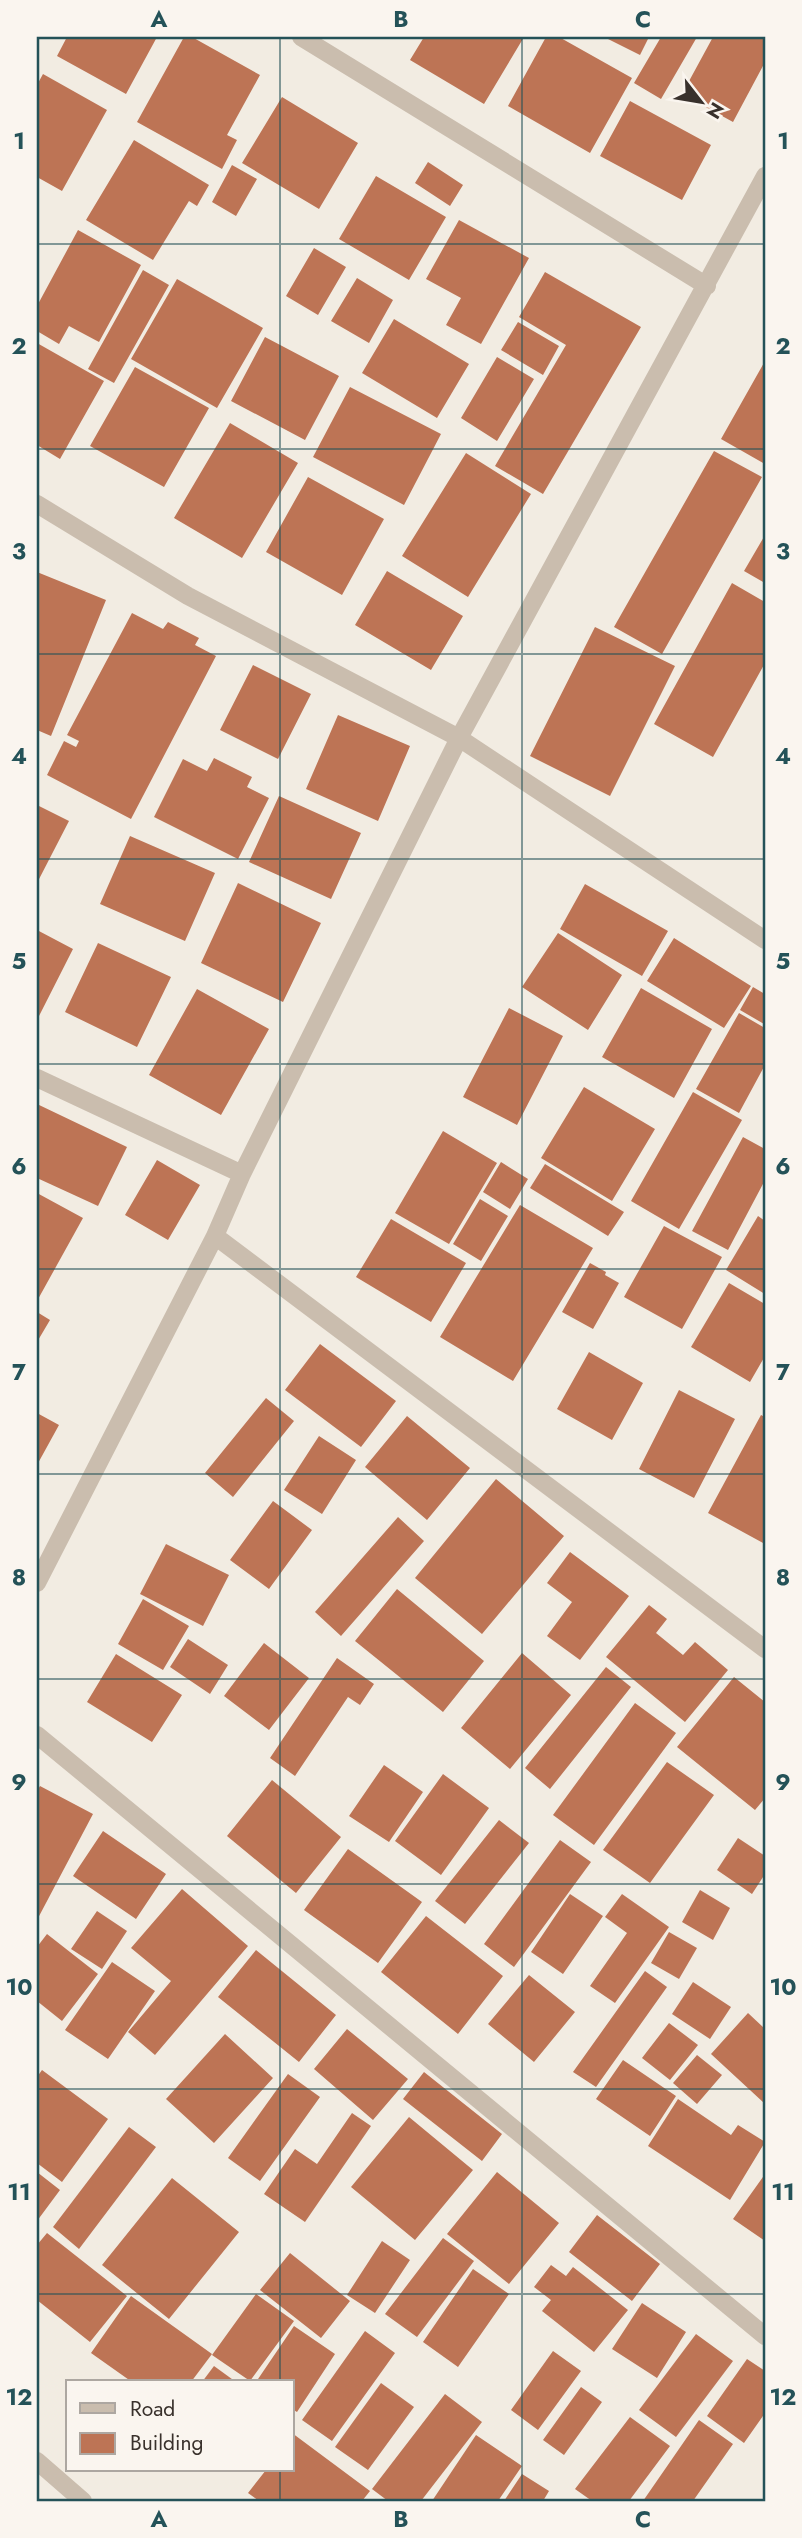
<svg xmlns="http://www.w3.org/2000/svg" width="802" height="2538" viewBox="0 0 802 2538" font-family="Jost,sans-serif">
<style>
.building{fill:#bd7455}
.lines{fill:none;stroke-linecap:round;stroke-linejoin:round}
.minor{stroke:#cabdae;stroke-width:18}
.grid{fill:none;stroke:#245258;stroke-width:2;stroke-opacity:0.55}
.neatline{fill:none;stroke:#245258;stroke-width:2.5}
.grid-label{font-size:23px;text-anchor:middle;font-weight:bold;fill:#245258}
</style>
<rect width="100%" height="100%" fill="#f2ece2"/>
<path class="building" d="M67,37H157L126,94L57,56Z
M184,37H192L260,75L227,135L237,140L222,169L137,122Z
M424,37H524L484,104L410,60Z
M546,37H559L632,78L590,153L508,106Z
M604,37H649L640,55Z
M661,37H697L661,99L634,83Z
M713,37H765V62L733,122L682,94Z
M43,74L107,110L62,191L37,177V85Z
M282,97L358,143L319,209L242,163Z
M630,101L711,145L682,200L600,156Z
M134,140L209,185L197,206L189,201L153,260L86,220Z
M428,162L463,185L450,206L415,183Z
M232,165L257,179L236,216L212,202Z
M376,176L446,217L409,280L339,239Z
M459,220L529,258L481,344L446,325L461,298L426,279Z
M78,230L141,265L99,342L69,326L59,344L37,331V306Z
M314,248L346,267L318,315L286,296Z
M143,270L169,285L114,383L88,369Z
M545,272L641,327L543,494L495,466L566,345L519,317Z
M357,278L393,300L369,343L331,321Z
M177,279L263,328L217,408L131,359Z
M394,319L469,364L437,418L362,373Z
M518,322L559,346L543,375L501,350Z
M265,337L339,376L305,440L231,401Z
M37,343L104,381L60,459L37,445Z
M497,357L534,379L497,441L461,418Z
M765,361V464L721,439Z
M135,367L209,408L164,487L90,446Z
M350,387L441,434L404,505L313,457Z
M230,423L298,463L242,558L174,518Z
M714,451L762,477L662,654L614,627Z
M466,453L531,494L468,597L402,556Z
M308,477L384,519L342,595L266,552Z
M765,535V583L744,571Z
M387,571L463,616L431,670L355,625Z
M37,572L106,600L51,736L37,730Z
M732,583L765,602V663L713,757L654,724Z
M132,613L163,629L168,622L199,638L195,645L216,656L131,819L47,775L64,741L76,747L79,741L67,735Z
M595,627L675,666L610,796L530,756Z
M253,665L311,694L278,759L220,730Z
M338,715L410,746L378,821L306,789Z
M214,758L252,777L247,787L269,798L238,859L154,817L183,759L207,771Z
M279,796L361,833L331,899L249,862Z
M37,805L69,821L37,883Z
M130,836L215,873L185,941L100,904Z
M238,883L321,923L283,1002L201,963Z
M585,884L668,931L642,976L560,929Z
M37,930L73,949L37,1020Z
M558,933L622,975L588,1030L522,987Z
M674,938L751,986L724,1028L647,981Z
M98,943L171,977L137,1047L65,1012Z
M753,987L765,994L764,1024L740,1010Z
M641,988L712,1029L674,1098L602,1057Z
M197,989L269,1029L221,1115L149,1075Z
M509,1008L563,1036L517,1125L463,1097Z
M739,1013L765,1028V1065L739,1113L696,1089Z
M584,1087L655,1129L612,1201L541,1158Z
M693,1092L742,1120L679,1229L631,1201Z
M37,1104L127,1147L98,1206L37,1178Z
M443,1131L497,1163L449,1244L395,1213Z
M743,1137L765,1149V1180L728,1250L692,1231Z
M157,1160L200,1185L168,1240L125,1215Z
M501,1162L528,1179L510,1209L483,1192Z
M545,1164L624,1212L608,1236L530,1188Z
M37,1193L83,1218L37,1301Z
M480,1199L508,1216L481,1261L453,1244Z
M520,1205L593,1248L513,1381L440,1337Z
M758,1216L765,1221V1294L726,1270Z
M391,1219L466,1263L431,1322L356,1277Z
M664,1226L722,1257L682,1329L624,1297Z
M590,1263L606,1272L605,1275L619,1283L593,1329L562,1312Z
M729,1283L765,1304V1356L750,1382L691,1347Z
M37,1312L50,1320L37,1342Z
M320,1344L396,1401L361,1447L285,1390Z
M589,1352L643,1383L612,1440L557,1409Z
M679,1390L735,1419L694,1498L639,1469Z
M266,1398L294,1421L233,1497L205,1473Z
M37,1413L59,1425L37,1465Z
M761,1415L765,1417V1544L708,1513Z
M407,1416L470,1468L427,1520L365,1467Z
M319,1436L356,1460L322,1514L284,1490Z
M496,1479L564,1536L482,1634L415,1578Z
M273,1501L312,1530L269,1589L230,1560Z
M398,1517L424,1541L341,1636L315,1612Z
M166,1544L229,1575L203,1626L140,1594Z
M570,1552L629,1596L580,1660L547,1636L572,1602L547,1583Z
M397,1589L484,1661L443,1712L355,1641Z
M143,1599L189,1626L163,1670L118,1644Z
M649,1605L667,1619L656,1633L683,1655L695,1642L728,1670L685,1722L606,1657Z
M188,1639L228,1665L210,1694L170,1667Z
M264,1643L309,1678L269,1730L224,1696Z
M522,1653L571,1695L510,1769L461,1728Z
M116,1654L182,1695L152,1742L87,1702Z
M337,1658L374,1684L360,1705L348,1697L295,1776L270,1758Z
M606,1667L631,1687L550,1789L525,1768Z
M734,1677L765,1702V1798L755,1810L677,1747Z
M635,1703L676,1733L594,1845L553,1815Z
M667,1762L714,1795L650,1883L603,1850Z
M384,1765L423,1792L389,1842L349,1816Z
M443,1774L489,1808L441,1875L395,1841Z
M272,1780L341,1837L296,1893L227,1836Z
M40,1786L93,1814L37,1920V1791Z
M499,1820L529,1843L465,1924L435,1901Z
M103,1831L166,1874L136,1919L73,1876Z
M738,1838L765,1856V1874L752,1894L717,1870Z
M560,1840L591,1862L514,1967L484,1944Z
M348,1849L422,1902L378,1963L304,1910Z
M182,1889L248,1946L155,2055L128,2032L171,1981L131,1948Z
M700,1890L730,1908L713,1940L682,1922Z
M570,1894L603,1916L563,1974L531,1952Z
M622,1894L669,1927L615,2003L590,1986L627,1933L605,1917Z
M97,1911L127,1931L102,1969L71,1949Z
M426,1916L503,1976L458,2034L381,1972Z
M669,1932L697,1948L679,1979L651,1963Z
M47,1934L98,1974L62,2021L37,2001V1947Z
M256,1950L336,2015L299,2062L218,1997Z
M112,1962L155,1991L108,2059L65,2030Z
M645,1971L667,1987L596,2087L573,2072Z
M529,1975L575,2012L534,2062L488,2024Z
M693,1982L731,2007L710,2039L672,2014Z
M748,2013L765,2029V2104L711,2054Z
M669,2023L698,2045L670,2080L642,2058Z
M347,2029L408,2079L373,2120L314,2069Z
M225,2034L273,2078L214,2143L166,2099Z
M697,2055L722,2075L697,2104L673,2083Z
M623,2060L676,2096L650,2136L596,2099Z
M42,2070L108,2119L62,2182L37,2163V2077Z
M424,2072L502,2134L482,2161L403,2099Z
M288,2074L320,2097L260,2181L228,2158Z
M678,2099L731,2135L738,2125L765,2142L730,2200L648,2146Z
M352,2113L371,2126L305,2222L264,2194L295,2149L317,2164Z
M409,2117L473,2170L415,2240L351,2187Z
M129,2127L156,2147L79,2249L53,2227Z
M37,2172L60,2190L37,2221Z
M497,2172L559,2223L509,2284L447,2234Z
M765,2174V2241L733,2219Z
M172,2178L239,2232L169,2319L102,2265Z
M597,2215L660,2264L632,2301L569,2252Z
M47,2233L127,2296L90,2342L37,2300V2245Z
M443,2238L474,2261L417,2337L385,2314Z
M382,2241L410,2260L375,2313L347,2295Z
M290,2253L350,2301L321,2338L260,2290Z
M551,2265L566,2276L573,2267L628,2310L594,2352L542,2311L551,2300L534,2287Z
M473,2269L509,2294L458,2367L423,2342Z
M256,2294L294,2321L250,2381L212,2355Z
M131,2296L212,2354L191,2382H132L91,2353Z
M642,2303L686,2332L657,2378L612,2349Z
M294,2326L335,2354L297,2412L292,2409V2382H256Z
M365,2331L395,2353L332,2441L302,2420Z
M696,2334L733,2361L676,2437L639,2410Z
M553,2351L581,2371L538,2430L511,2410Z
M747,2359L765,2371V2413L744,2443L707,2416Z
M214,2366L236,2382H202Z
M381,2383L414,2407L368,2470L335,2447Z
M581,2387L602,2402L564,2455L543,2440Z
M445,2394L482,2422L421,2501H388L372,2489Z
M630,2417L670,2446L629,2501H592L575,2489Z
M699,2420L733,2444L693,2501H643Z
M292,2433L370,2491L362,2501H259L248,2493L266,2470H292Z
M476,2435L522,2466L498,2501H432Z
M522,2474L549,2491L543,2501H504Z"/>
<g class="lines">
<path class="minor" d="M301,37L707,286
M37,504L188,596L459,738L765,940
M37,1078L242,1174
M215,1236L765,1649
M37,1583L215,1236L242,1174L459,738L765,176
M37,1735L765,2336
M37,2461L83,2501"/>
</g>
<path class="grid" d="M280,37V2382M522,37V2501M37,244H765M37,449H765M37,654H765M37,859H765M37,1064H765M37,1269H765M37,1474H765M37,1679H765M37,1884H765M37,2089H765M37,2294H765M280,2470V2501"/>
<rect width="802" height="2538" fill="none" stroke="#faf5ef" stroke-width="77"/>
<rect x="66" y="2380" width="228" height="91" fill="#faf5ef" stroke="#ada7a1" stroke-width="2"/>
<rect x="80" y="2403" width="35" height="10" fill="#cabdae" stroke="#ada7a1" stroke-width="2"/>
<text x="130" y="2416" font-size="21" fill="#39312c">Road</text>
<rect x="80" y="2433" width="35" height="21" fill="#bd7455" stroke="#ada7a1" stroke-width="2"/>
<text x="130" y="2450" font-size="21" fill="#39312c">Building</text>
<g transform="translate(701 102) rotate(121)" stroke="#faf5ef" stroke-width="5" paint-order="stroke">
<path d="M0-5L12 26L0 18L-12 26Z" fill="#39312c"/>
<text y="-10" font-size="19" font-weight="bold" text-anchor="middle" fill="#39312c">N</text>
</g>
<rect x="38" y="38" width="726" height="2462" class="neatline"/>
<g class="grid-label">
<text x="159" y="27">A</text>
<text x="401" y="27">B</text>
<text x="643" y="27">C</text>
<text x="19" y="149">1</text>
<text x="783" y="149">1</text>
<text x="19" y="354">2</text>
<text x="783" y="354">2</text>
<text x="19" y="559">3</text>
<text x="783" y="559">3</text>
<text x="19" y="764">4</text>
<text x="783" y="764">4</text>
<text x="19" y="969">5</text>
<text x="783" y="969">5</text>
<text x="19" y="1174">6</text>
<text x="783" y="1174">6</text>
<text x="19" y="1380">7</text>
<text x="783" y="1380">7</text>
<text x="19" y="1585">8</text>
<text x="783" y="1585">8</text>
<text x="19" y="1790">9</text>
<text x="783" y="1790">9</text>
<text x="19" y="1995">10</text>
<text x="783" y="1995">10</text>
<text x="19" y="2200">11</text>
<text x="783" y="2200">11</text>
<text x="19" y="2405">12</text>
<text x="783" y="2405">12</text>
<text x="159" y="2527">A</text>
<text x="401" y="2527">B</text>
<text x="643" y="2527">C</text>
</g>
</svg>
